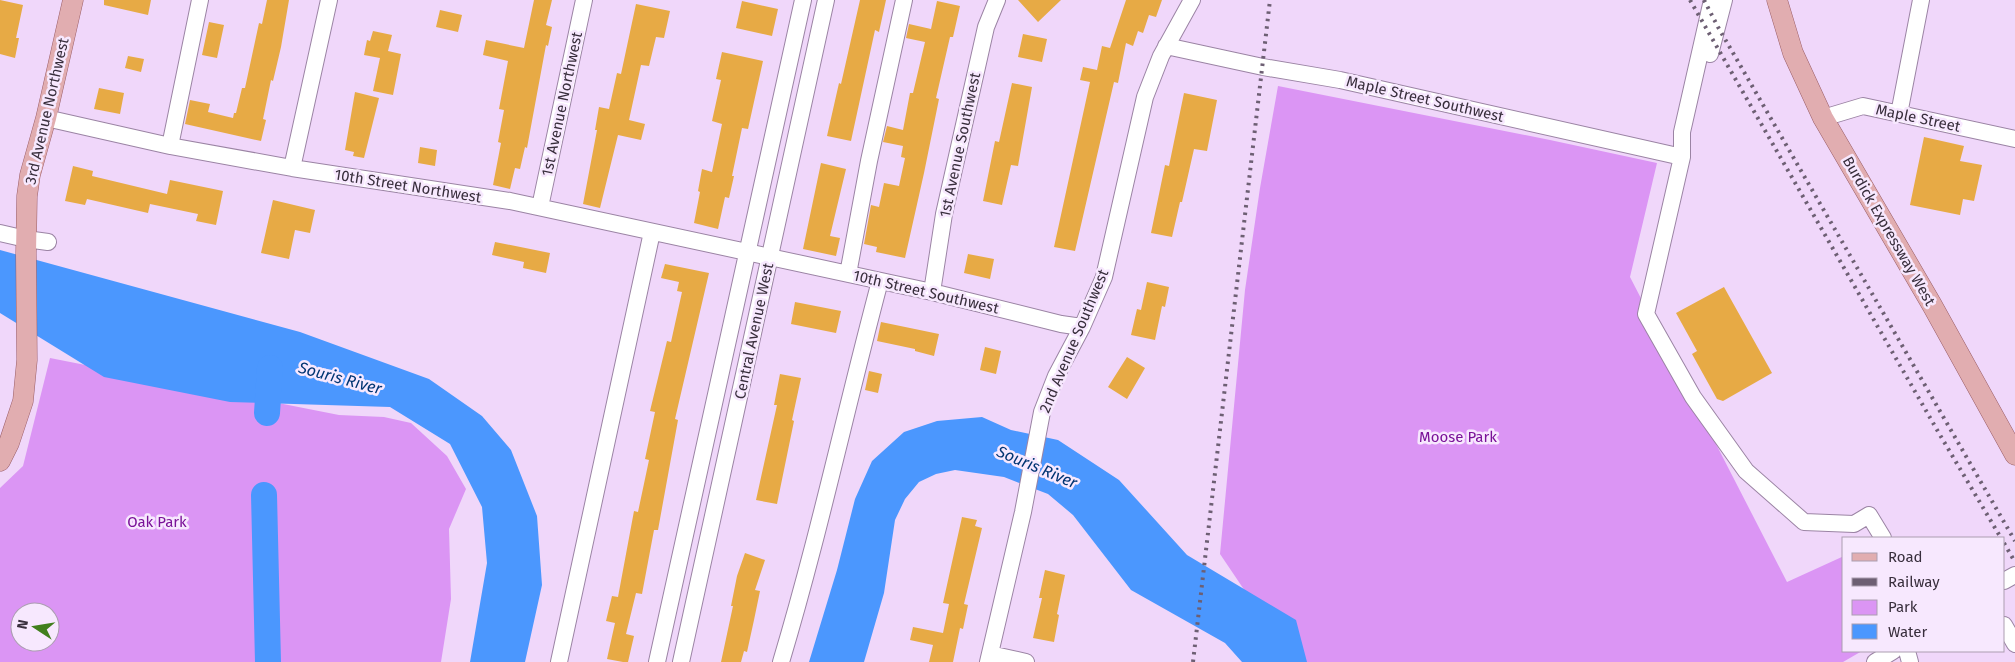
<svg xmlns="http://www.w3.org/2000/svg" width="2015" height="662" viewBox="0 0 2015 662" font-family="'Fira Sans',sans-serif">
<style>
.green{fill:#db95f4;fill-rule:evenodd}
.water{fill:#4b97fe}
.lines{fill:none;stroke-linecap:round;stroke-linejoin:round}
.river{stroke:#4b97fe;stroke-width:26}
.building{fill:#e7aa45}
.minor-casing{stroke:#9b84a4;stroke-width:18}
.major-casing{stroke:#995d66;stroke-width:21}
.minor{stroke:#fff;stroke-width:16}
.major{stroke:#e1adb0;stroke-width:20}
.rail{stroke:#6d5f73;stroke-width:4;stroke-dasharray:2.5 5;stroke-linecap:butt}
.labels{text-anchor:middle;dominant-baseline:central;stroke-width:5;stroke-linejoin:round;paint-order:stroke}
.street-label{font-size:15px;fill:#382e3c;stroke:#f7e8fe}
.park-label{font-size:15px;fill:#7a1298;stroke:#f7e8fe}
.water-label{font-size:16px;font-style:italic;fill:#003472;stroke:#f7e8fe}
</style>
<rect width="100%" height="100%" fill="#f0d7fa"/>
<path class="green" d="M1278,86L1550,140L1657,163L1630,277L1787,582L1844,556V651H1862L1843,662H1293L1220,554L1245,290L1260,188Z
M50,358L339,415L384,417L411,423L447,456L466,489L449,529L451,599L441,662H0V488L23,466ZM20,612H50V642H20Z"/>
<path class="water" d="M0,250L300,332L429,379L482,416L511,450L537,516L542,585L525,662H470L487,563L482,507L450,444L390,407L230,402L104,377L0,313Z
M982,417L1011,430L1058,440L1119,480L1187,555L1296,620L1307,662H1242L1225,643L1131,590L1073,515L1048,494L1004,477L955,470L936,474L919,482L905,499L895,520L884,593L864,662H809L837,570L855,499L872,461L904,432L937,421Z"/>
<g class="lines">
<path class="river" d="M267,413L270,368
M264,495L268,662"/>
</g>
<path class="building" d="M0,0L23,5L16,38H19L15,58L0,54Z
M104,0H151L148,15L104,5Z
M267,0H289L281,47L273,81L271,80L263,119L266,120L261,141L185,124L190,100L210,104L208,112L233,118L234,113H236L242,88H245L259,23L262,24Z
M534,0H552L546,25L552,27L548,46L546,45L527,148L525,147L520,169L515,168L510,189L493,185L501,143L498,142L504,110L499,109L508,61L483,55L486,40L524,48Z
M860,0H886L879,32L875,30L851,141L827,136L839,83L841,84Z
M1018,0H1061L1038,22Z
M1126,0H1162L1156,17L1149,15L1143,33L1138,31L1133,46L1126,43L1118,83L1114,82L1075,251L1054,247L1090,82L1080,80L1083,67L1097,70L1102,46L1110,48Z
M742,1L778,9L772,36L736,28Z
M937,1L960,6L953,37H950L936,98L939,99L924,173L905,258L876,252L877,247L864,244L871,205L879,207L884,183L899,186L905,158L901,157L903,146L883,142L887,126L903,130L910,93H913L925,42L906,38L909,24L931,29Z
M636,4L670,11L664,38L656,37L649,66L641,65L629,120L645,124L641,140L618,135L600,208L583,204L597,130H595L599,107L609,109L617,73L621,74Z
M440,10L462,15L458,32L436,27Z
M209,22L224,25L217,58L202,55Z
M373,31L392,35L388,51L401,54L393,95L373,91L380,58L364,55L367,40L370,41Z
M1023,34L1047,39L1042,62L1018,57Z
M722,52L763,61L748,129L742,128L732,176H734L729,198L725,197L718,229L694,223L700,192L698,191L702,169L712,172L722,124L712,121L721,80L716,79Z
M128,56L144,59L141,72L125,68Z
M1012,83L1032,87L1018,166L1011,165L1002,205L983,201L995,141L999,142Z
M99,88L124,93L120,114L94,109Z
M355,92L379,98L364,158L353,156L354,152L345,150Z
M1184,93L1217,100L1207,151L1194,149L1182,202H1180L1172,237L1151,233L1165,165L1169,166Z
M1924,137L1964,146L1960,161L1982,165L1974,201L1963,199L1960,215L1910,205Z
M420,147L437,150L435,166L418,163Z
M821,163L846,169L830,236L840,238L836,256L803,249Z
M73,166L93,171L92,176L167,194L170,180L223,191L216,225L196,221L198,214L150,204L148,213L87,199L85,205L65,201Z
M273,200L315,210L310,233L295,230L289,259L261,253Z
M495,242L550,253L546,273L523,268L524,262L492,255Z
M968,254L994,259L990,279L964,273Z
M665,264L709,273L675,419L678,420L658,530H654L642,594L636,593L626,634L634,636L628,662H623L607,659L615,623L606,621L612,596L618,597L634,511L638,512L649,460L645,459L655,412L650,411L667,341L671,342L682,292L677,291L679,282L661,278Z
M1147,282L1169,287L1165,307L1162,306L1155,340L1131,335L1137,309L1141,310Z
M1724,287L1772,373L1723,401L1717,399L1692,354L1697,351L1676,313Z
M795,302L841,311L836,333L791,324Z
M881,322L939,334L934,356L915,351V349L877,341Z
M985,347L1001,351L996,374L980,370Z
M1127,357L1145,368L1127,399L1108,387Z
M869,371L882,374L878,393L865,390Z
M780,374L801,378L792,420L794,421L777,504L756,500L777,405H774Z
M962,517L977,520L975,526L982,528L964,604L968,605L963,629L960,628L953,662H929L933,645L910,640L913,627L943,633L949,604L943,603Z
M745,553L765,560L755,590L760,591L754,620L747,652L744,651L741,662H721L733,606H731L737,576Z
M1045,570L1065,575L1057,614L1059,615L1054,642L1033,638L1042,598H1039Z"/>
<g class="lines">
<defs>
<path id="minor" d="M1712,0L1682,132V157L1646,314L1693,397L1746,471L1804,522L1854,524L1869,515L1883,538
M1166,46L1263,67L1340,80L1682,157
M1710,54L1724,0
M1899,114L1921,0
M46,118L170,146L292,168L510,201L932,292L1061,324L1082,327
M1823,118L1863,106L2015,139
M170,146L200,0
M292,168L329,0
M540,207L584,0
M0,233L26,239L48,242
M848,274L869,161L904,0
M932,292L944,214L986,27L997,0
M2004,581L2015,575
M2004,625L2015,644
M1907,651L1910,662
M990,654L1026,662
M559,662L652,232
M657,662L803,0
M681,662L826,0
M781,662C819,536 846,408 880,281
M988,662L1023,512L1042,412L1056,376L1082,327L1104,277L1145,97L1161,56L1192,0
M1875,662L1893,651"/>
<path id="major" d="M1777,0L1793,53L1823,118L1932,305L2015,455
M0,461L9,443L23,401L27,360L26,253L27,196L30,175L46,118L73,0"/>
</defs>
<use href="#minor" class="minor-casing"/>
<use href="#major" class="major-casing"/>
<use href="#minor" class="minor"/>
<use href="#major" class="major"/>
<path class="rail" d="M1690,0L1940,435L2001,538
M1704,0L1718,27L2015,541
M2004,543L2015,562
M1193,662L1270,0"/>
</g>
<g class="labels">
<g class="street-label">
<text transform="translate(1425 99) rotate(13)">Maple Street Southwest</text>
<text transform="translate(562 104) rotate(-78)">1st Avenue Northwest</text>
<text transform="translate(47 111) rotate(-77)">3rd Avenue Northwest</text>
<text transform="translate(1918 118) rotate(12)">Maple Street</text>
<text transform="translate(960 145) rotate(-78)">1st Avenue Southwest</text>
<text transform="translate(408 186) rotate(9)">10th Street Northwest</text>
<text transform="translate(1889 231) rotate(60)">Burdick Expressway West</text>
<text transform="translate(926 292) rotate(13)">10th Street Southwest</text>
<text transform="translate(754 331) rotate(-78)">Central Avenue West</text>
<text transform="translate(1074 341) rotate(-67)">2nd Avenue Southwest</text>
</g>
<g class="park-label">
<text x="1458" y="437">Moose Park</text>
<text x="157" y="522">Oak Park</text>
</g>
<g class="water-label">
<text transform="translate(340 378) rotate(15)">Souris River</text>
<text transform="translate(1037 467) rotate(23)">Souris River</text>
</g>
</g>
<rect x="1842" y="537" width="162" height="115" fill="#f7e8fe" stroke="#ab9eb0"/>
<rect x="1852" y="553" width="25" height="8" fill="#e1adb0" stroke="#ab9eb0"/>
<text x="1888" y="562" font-size="15" fill="#382e3c">Road</text>
<rect x="1852" y="578" width="25" height="8" fill="#6d5f73" stroke="#ab9eb0"/>
<text x="1888" y="587" font-size="15" fill="#382e3c">Railway</text>
<rect x="1852" y="600" width="25" height="15" fill="#db95f4" stroke="#ab9eb0"/>
<text x="1888" y="612" font-size="15" fill="#382e3c">Park</text>
<rect x="1852" y="624" width="25" height="15" fill="#4b97fe" stroke="#ab9eb0"/>
<text x="1888" y="637" font-size="15" fill="#382e3c">Water</text>
<g transform="translate(35 627) rotate(282)"><circle r="24" fill="#f7e8fe" stroke="#ab9eb0"/>
<path d="M0-4L9 19L0 12L-9 19Z" fill="#417f1d"/>
<text y="-8" font-size="14" font-weight="bold" text-anchor="middle" fill="#382e3c">N</text>
</g>
</svg>
